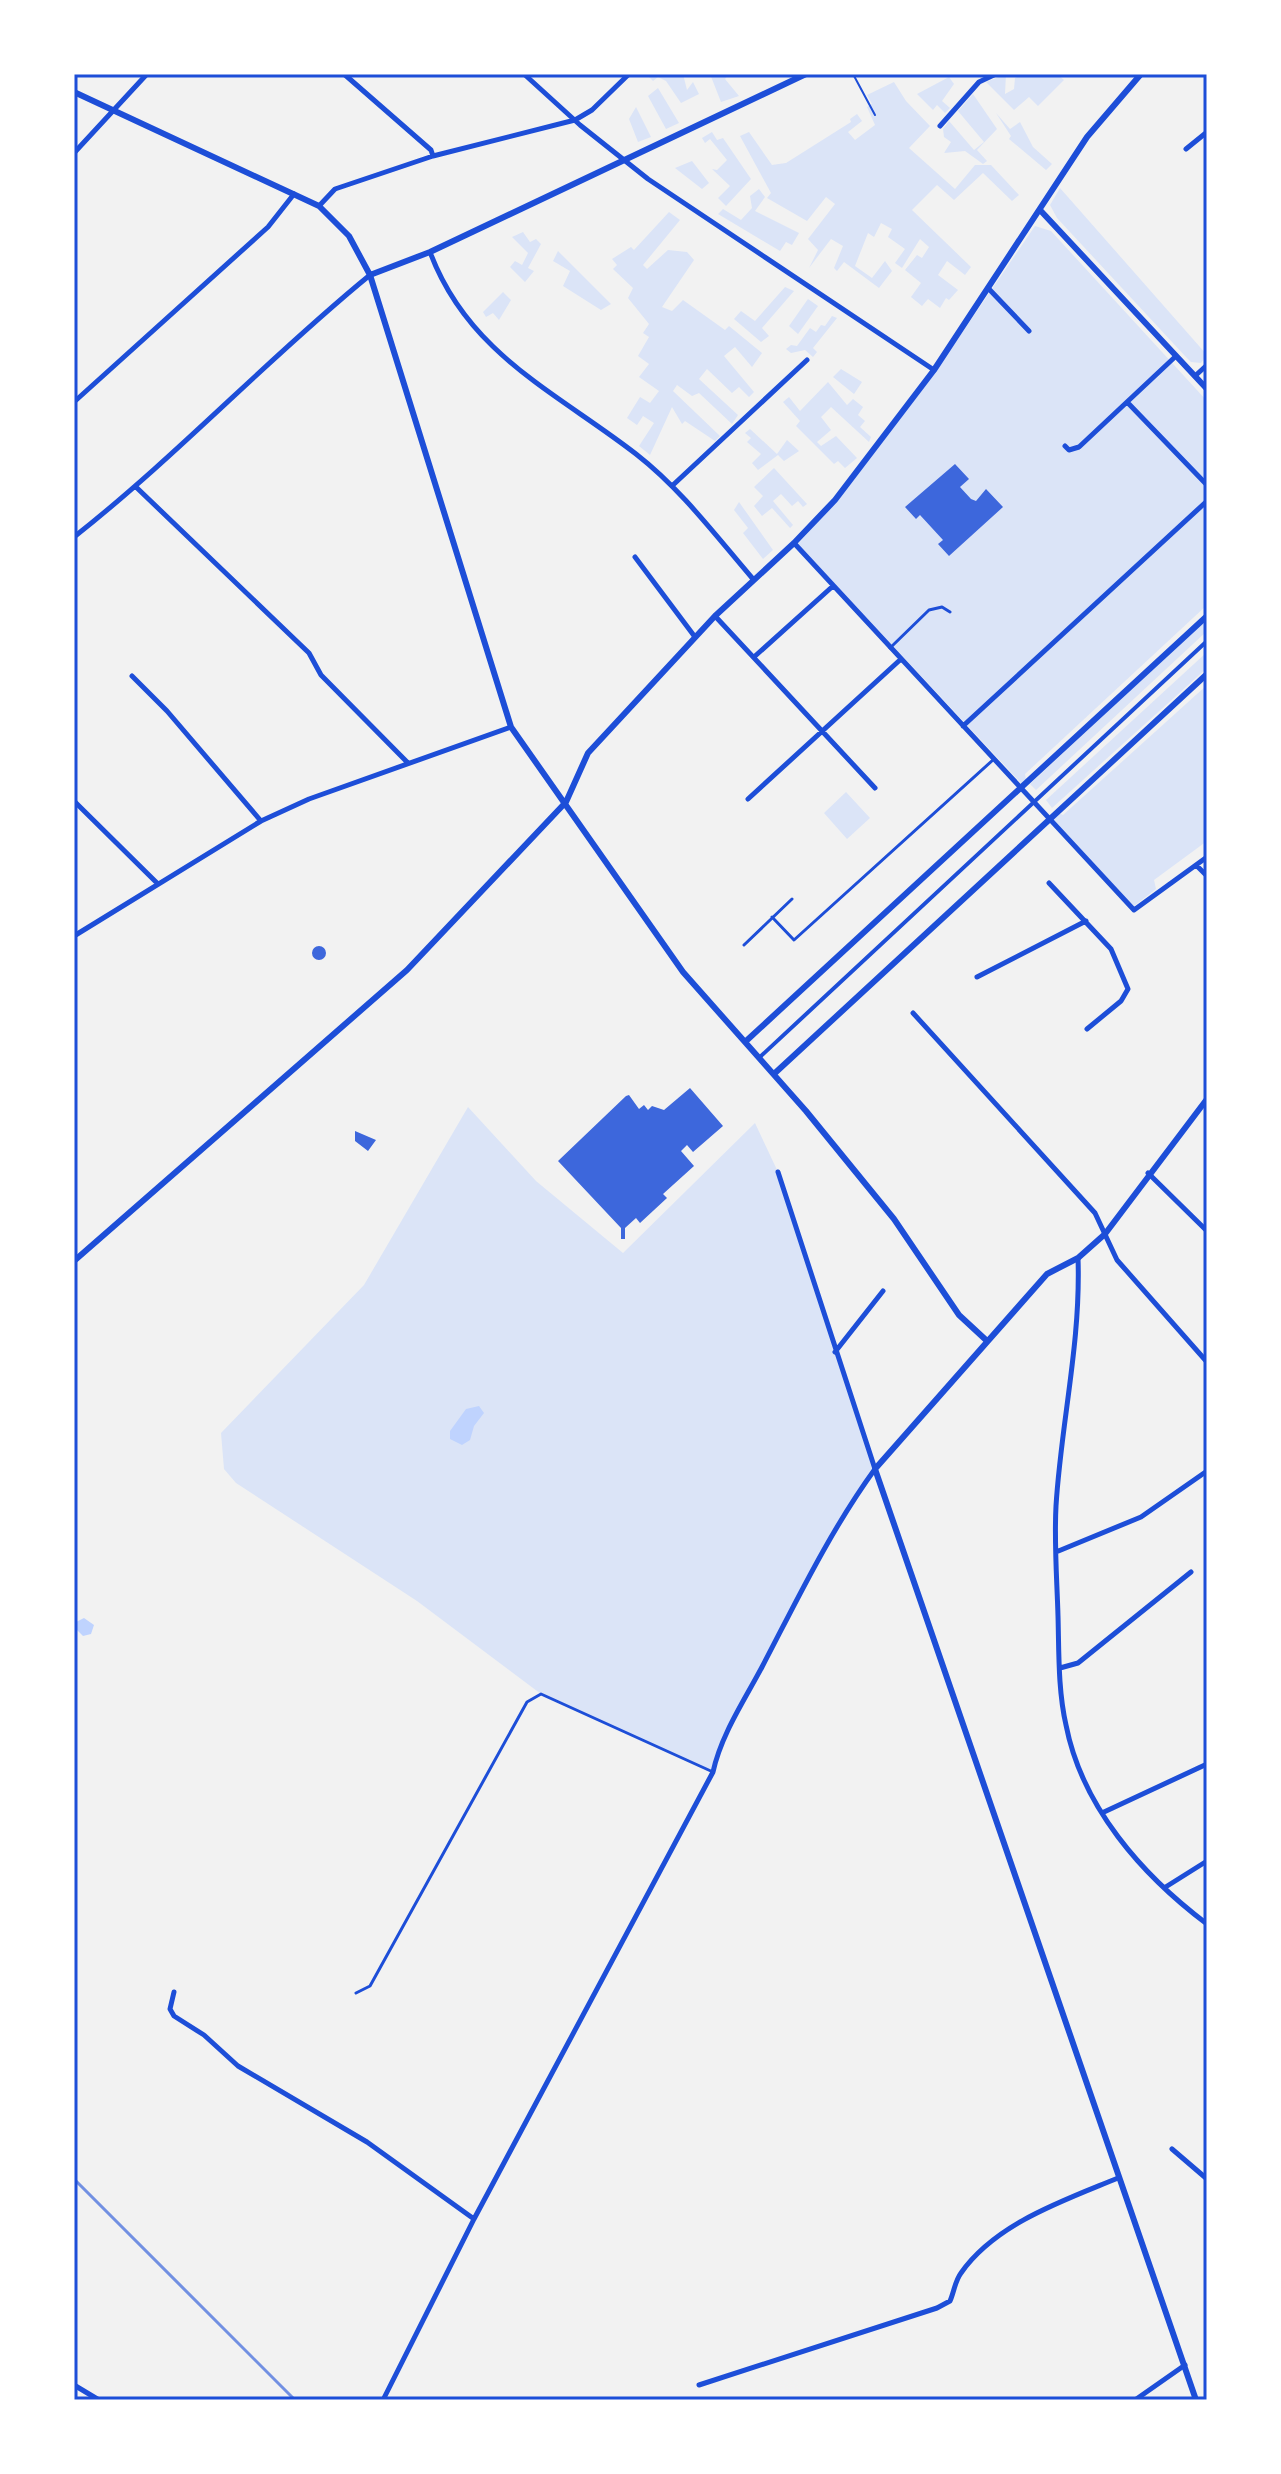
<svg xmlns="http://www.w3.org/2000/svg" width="1281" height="2474" viewBox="0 0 1281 2474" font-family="'Source Serif 4',serif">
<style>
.green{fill:#dbe4f7}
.water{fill:#bfd3fe}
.building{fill:#3d67dc}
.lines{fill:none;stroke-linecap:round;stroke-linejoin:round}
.path{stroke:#1d4ed8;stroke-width:2}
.service{stroke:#1d4ed8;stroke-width:3}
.pedestrian{stroke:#1d4ed8;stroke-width:4}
.minor{stroke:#1d4ed8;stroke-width:5}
.tertiary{stroke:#1d4ed8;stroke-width:6}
.rail{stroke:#7290e2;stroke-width:3}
.neatline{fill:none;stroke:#1d4ed8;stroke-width:3}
</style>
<rect width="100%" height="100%" fill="#f2f2f2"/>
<path class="green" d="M653,74H683L687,90L693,82L699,94L681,103L666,81L658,77L653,81L649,77Z
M710,74H729L725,79L739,96L721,102Z
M1006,74L1005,94L1014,89L1015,78L1023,74H1057L1064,80L1038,106L1029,97L1014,110L986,82Z
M949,77L954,84L942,101L950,108L945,113L937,105L933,110L917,94Z
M894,82L906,101L930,126L909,148L955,189L975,165H991L1019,195L1012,201L983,173L954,200L937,185L912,210L971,267L965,275L947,261L938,275L958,290L949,300L946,298L940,308L928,299L922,306L911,297L921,283L905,270L917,255L922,258L929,247L920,239L902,268L895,263L905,249L888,237L892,229L881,223L874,237L868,233L855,266L872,278L885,261L892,271L879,288L844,262L837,271L834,268L843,246L831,239L809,268L818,250L808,239L835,204L826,197L807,221L767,198L771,193L740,136L749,132L772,165L786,163L851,122L850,119L857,114L862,121L848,132L855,140L875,125L867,107L872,104L867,95Z
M658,88L679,123L666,129L648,96Z
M973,94L997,129L977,150L987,161L983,164L965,151L944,153L951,142L944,137L943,129L949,121L974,150L984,142L958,111Z
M636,107L651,137L638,142L629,119Z
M996,113L1010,129L1020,122L1033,147L1052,164L1046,170L1009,139L1011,136Z
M712,132L717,140L723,138L751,179L726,206L718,198L730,186L712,169L717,170L727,160L710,139L705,143L702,138Z
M692,161L709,183L702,189L675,168Z
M1060,188L1207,355L1201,363L1191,362L1185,356L1057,218L1050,205Z
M759,189L765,197L755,211L799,233L792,245L786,242L780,251L718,214L723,209L741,220L752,208L750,196Z
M669,212L680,220L643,265L647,269L668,250L687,252L694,260L662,307L672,311L683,300L725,330L729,326L762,353L752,367L735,347L724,356L754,392L749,397L739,387L732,393L707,369L699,379L738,415L732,424L699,393L692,396L677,385L673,391L720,436L715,441L685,421L682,424L672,407L650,455L639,446L654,423L643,416L637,425L627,418L640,397L650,403L659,391L639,377L649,364L638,356L649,337L643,333L649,324L628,298L633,288L613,269L617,265L612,259L631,247L634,250Z
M1035,226L1051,231L1207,401V605L1025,774L1026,780L1022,784L798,544L836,502L927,384Z
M523,232L530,242L536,239L541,244L528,268L534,271L525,282L510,267L515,261L522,265L528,253L512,237Z
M558,251L611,304L601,310L563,286L570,271L553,261Z
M785,287L794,291L762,328L769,336L761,342L734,319L741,311L755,321Z
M503,292L511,300L499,320L493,313L486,317L483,312Z
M808,299L818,306L798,334L789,326Z
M832,316L837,318L813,348L817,352L813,357L805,350L791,353L786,349L791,345L797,346L810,328L816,332L821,325L825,326Z
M841,369L862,382L854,394L833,377Z
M828,382L847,405L853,399L863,407L858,415L865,421L860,427L871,437L869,442L831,407L821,417L831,430L817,442L821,446L836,436L857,458L845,468L838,461L834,464L796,426L800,421L783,402L789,397L800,411Z
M750,429L777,454L787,440L799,451L784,461L778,455L758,470L752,463L761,454L747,442L751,438L745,433Z
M774,468L807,504L803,507L798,501L792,506L781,494L773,501L793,525L790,528L772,508L762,516L754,506L763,496L754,487Z
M739,502L773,550L763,559L743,533L748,528L734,510Z
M1207,619V631L1036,790L1030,784Z
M1207,652V668L1052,808L1046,800Z
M1207,685V841L1154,880L1156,889L1134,906L1051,818L1057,812L1063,815Z
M846,792L870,818L847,839L824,813Z
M468,1107L536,1181L623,1253L755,1123L778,1172L875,1469L853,1500L722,1741L713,1772L541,1694L417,1601L236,1483L224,1469L221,1433L364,1285Z"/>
<path class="water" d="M479,1406L484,1413L474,1426L470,1440L462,1445L450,1439V1431L466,1409Z
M84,1618L94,1625L91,1634L83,1636L75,1628L76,1622Z"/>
<path class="building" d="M955,464L969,479L960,487L971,499L976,501L986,489L1003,507L949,556L938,544L943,540L920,515L916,519L905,507Z
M312 953a7 7 0 1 1 14 0a7 7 0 1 1-14 0Z
M690,1088L723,1126L693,1152L687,1145L681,1151L694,1166L663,1194L667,1198L640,1223L636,1218L625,1228V1239H621V1228L558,1161L626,1096L629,1095L639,1109L644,1105L648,1110L652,1106L664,1110Z
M355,1131L376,1140L368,1151L355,1141Z"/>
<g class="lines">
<path class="path" d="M853,74L875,115"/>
<path class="service" d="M890,648L929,610L942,607L950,612
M772,917L794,940L994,759
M744,945L792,899
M356,1993L370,1986L527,1702L541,1694L713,1772"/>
<path class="pedestrian" d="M760,1057L1207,641"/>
<path class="minor" d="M344,74L431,150L433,156
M524,74L580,125L648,179L934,370
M940,126L979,82L996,74
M1186,149L1207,132
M74,153L147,74
M319,206L335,189L433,156L575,120L592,110L629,74
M1207,237V236
M430,252C468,354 556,392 636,454C681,489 716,536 753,579
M988,288L1029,331
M1195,376L1207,365
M74,402L268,227L294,194
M1128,403L1207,485
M1065,446L1069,450L1079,447L1176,356
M673,485L807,360
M136,487L309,653L321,675L408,763
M74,537C178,455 268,358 370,275
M794,543L1134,910L1207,857
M635,557L695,637
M715,616L875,788
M754,657L833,586
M132,676L167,711L261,821
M963,726L1207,501
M748,799L901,659
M74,801L158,884
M1196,865L1207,876
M1049,883L1111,949L1128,989L1121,1001L1087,1029
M74,936L261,821L309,799L511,727
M977,977L1086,921
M913,1013L1095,1213L1117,1260L1207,1362
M1148,1173L1207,1231
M1078,1258C1081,1343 1061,1423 1056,1506C1054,1543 1057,1580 1058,1616C1059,1652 1058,1690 1066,1725C1082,1807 1142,1875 1207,1924
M835,1352L883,1291
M1056,1552L1141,1517L1207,1471
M1060,1668L1078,1663L1191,1572
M1104,1812L1207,1764
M1164,1888L1207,1861
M174,1992L170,2009L174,2016L204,2035L238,2066L367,2142L474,2219
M1172,2149L1207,2179
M74,2385L99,2400
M699,2385L937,2308L950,2301C954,2292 955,2281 961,2273C996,2223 1065,2200 1118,2178
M383,2400L474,2219L713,1772C721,1735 744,1701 762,1667C797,1600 830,1531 875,1469L778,1172
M1135,2400L1185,2365"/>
<path class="tertiary" d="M74,92L319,206L349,236L370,275L511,727L683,972L806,1111L894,1219L959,1315L986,1340
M1040,210L1207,389
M370,275L430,252L806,74
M745,1042L1207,616
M775,1073L1207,674
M74,1261L407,970L566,802L588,753L715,616L794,543L835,500L934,370L1087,137L1141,74
M1196,2400L875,1469L1047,1274L1078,1258L1105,1234L1207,1099"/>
<path class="rail" d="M74,2179L295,2400"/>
</g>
<rect width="1281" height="2474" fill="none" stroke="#ffffff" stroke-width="152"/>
<rect x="76" y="76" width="1129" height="2322" class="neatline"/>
</svg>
